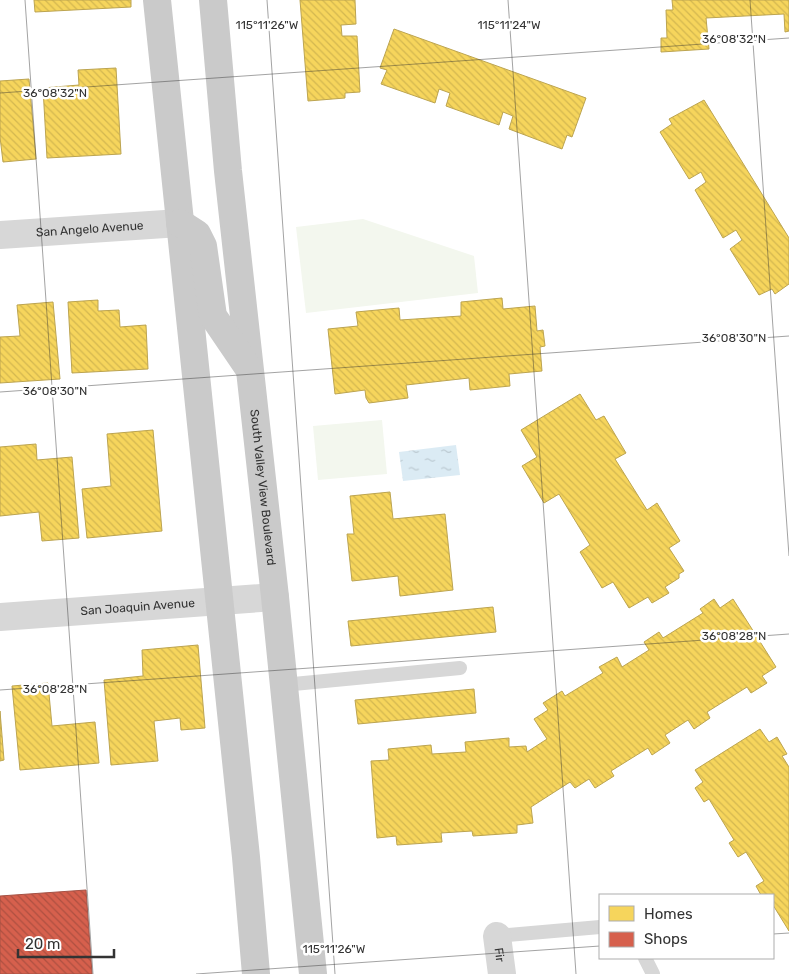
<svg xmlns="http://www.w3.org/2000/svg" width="789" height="974" viewBox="0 0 789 974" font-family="Rubik,sans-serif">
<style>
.green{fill:#f3f7ee}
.water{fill:url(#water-ripples)}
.homes{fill:url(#homes-back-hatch);stroke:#bca450}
.shops{fill:url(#shops-back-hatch);stroke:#a55245}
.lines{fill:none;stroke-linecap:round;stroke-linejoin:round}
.service{stroke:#d7d7d7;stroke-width:14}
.minor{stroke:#d7d7d7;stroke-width:28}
.primary{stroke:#cacaca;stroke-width:28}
.ticks{fill:none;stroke:#333;stroke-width:1;stroke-opacity:0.45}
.labels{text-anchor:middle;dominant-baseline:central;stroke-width:5;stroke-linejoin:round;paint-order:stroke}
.street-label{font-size:12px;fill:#333;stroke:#fff}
.ticks-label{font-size:12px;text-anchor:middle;fill:#333;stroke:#fff;stroke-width:5;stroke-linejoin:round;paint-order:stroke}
</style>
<defs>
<pattern id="water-ripples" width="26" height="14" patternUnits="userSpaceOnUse" patternTransform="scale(1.25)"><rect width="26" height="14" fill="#dbebf4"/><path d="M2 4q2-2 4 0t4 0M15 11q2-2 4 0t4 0" fill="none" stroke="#bccad2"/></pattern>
<pattern id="homes-back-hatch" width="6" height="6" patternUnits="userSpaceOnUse" patternTransform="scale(1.25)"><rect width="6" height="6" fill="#f6d55c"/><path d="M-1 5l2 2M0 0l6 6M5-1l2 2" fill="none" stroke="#d3b750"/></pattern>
<pattern id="shops-back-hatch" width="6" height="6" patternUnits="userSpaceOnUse" patternTransform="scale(1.25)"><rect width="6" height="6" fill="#d6604d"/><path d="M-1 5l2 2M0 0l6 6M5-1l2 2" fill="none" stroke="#ae5041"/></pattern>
</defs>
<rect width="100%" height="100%" fill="#fff"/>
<path class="green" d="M363,219L474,256L478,293L306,313L296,227Z
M382,420L387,474L318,480L313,426Z"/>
<path class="water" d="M456,445L460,475L403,481L399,452Z"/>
<path class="homes" d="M34,0H131V7L35,12Z
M300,0H355L356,24L341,25L342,36H357L360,92L345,93V98L308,101Z
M672,0H789V31L785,32L784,14L706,18L709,49L661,52V38H667L666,10H673Z
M394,29L586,98L572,137L567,135L562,149L509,129L513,116L503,112L499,125L446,106L450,93L439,89L435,103L381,84L387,70L380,68Z
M116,68L121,154L47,158L43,88L79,85L78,70Z
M29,79L36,159L3,162L0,137V81Z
M704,100L789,238V284L775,294L772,289L759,295L730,249L742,240L736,230L723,238L695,190L706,182L701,172L689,179L660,132L672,124L669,119Z
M502,298L503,309L535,306L537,331L543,330L545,346L540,347L542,371L509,374L510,386L470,390L469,378L406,385L408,398L369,403L366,398L365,390L335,394L328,329L358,326L356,312L399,308L400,320L461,316V302Z
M98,300V311L119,310L120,327L146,325L148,369L72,373L68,302Z
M53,302L60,379L0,383V337L20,336L17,305Z
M580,394L596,420L604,416L626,453L615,459L647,510L657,503L680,541L669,548L684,571L679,574V578L665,587L669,593L652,603L648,597L629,608L613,582L602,588L580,552L590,545L559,494L544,503L522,466L537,457L521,430Z
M153,430L162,531L87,538L82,489L111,486L107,434Z
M36,444L37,460L72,457L79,538L42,541L39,512L0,516V447Z
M390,492L393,519L445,514L453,590L400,596L398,576L352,581L347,534H354L350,496Z
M714,599L720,608L733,599L776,667L762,676L767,683L751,693L747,687L707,712L710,718L694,729L688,720L665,735L670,743L652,755L648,748L611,771L614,776L595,788L589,779L575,788L570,782L531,807L533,823L517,825V833L473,836L472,831L441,833L442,842L397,845L396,836L377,838L371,761L389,760L388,749L431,745L432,754L466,752L465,742L509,738V747L526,746L527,752L547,739L534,719L548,710L543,703L562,691L565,696L603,673L599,667L617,657L622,667L649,650L644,642L659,632L663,638L703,613L700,609Z
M493,607L496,632L351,646L348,621Z
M198,645L205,728L181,730L180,718L154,721L158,761L111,765L104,680L143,676L142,650Z
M48,683L52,726L95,722L99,763L20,770L12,686Z
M474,689L476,713L358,724L355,700Z
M0,711L4,760L0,761Z
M760,729L769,742L777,737L787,754L782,756L789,767V931L773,905V895H761L756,886L764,881L746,852L738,857L729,843L734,840L709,799L704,802L695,788L703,782L695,770Z"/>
<path class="shops" d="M86,890L92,974H0V896Z"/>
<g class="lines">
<path class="service" d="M283,685L460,668
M497,936L600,927
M645,958L653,974"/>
<g class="minor">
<path id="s1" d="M0,235L180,223"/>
<path id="s2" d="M0,617L275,597"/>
<path id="s3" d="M497,936L502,974"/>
</g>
<g class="primary">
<path d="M157,0L246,857L256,974"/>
<path id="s4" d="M213,0L228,171L275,597L313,974"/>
<path d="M180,223L197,234L203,246L213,316L247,366"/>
</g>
</g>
<path class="ticks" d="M25,0L93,974M267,0L335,974M508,0L576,974M750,0L789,556M0,93L789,38M0,392L789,336M0,690L789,634M773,934L789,933M196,974L600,946"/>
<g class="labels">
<g class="street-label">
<text stroke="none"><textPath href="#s1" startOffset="90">San Angelo Avenue</textPath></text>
<text stroke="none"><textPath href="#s4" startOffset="490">South Valley View Boulevard</textPath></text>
<text stroke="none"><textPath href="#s2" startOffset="138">San Joaquin Avenue</textPath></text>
<text stroke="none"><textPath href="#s3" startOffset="19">Fir</textPath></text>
</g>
</g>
<g class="ticks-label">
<text x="267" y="29">115°11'26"W</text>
<text x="509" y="29">115°11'24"W</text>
<text x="734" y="43">36°08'32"N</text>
<text x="55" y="97">36°08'32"N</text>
<text x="734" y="342">36°08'30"N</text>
<text x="55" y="395">36°08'30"N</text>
<text x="734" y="640">36°08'28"N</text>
<text x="55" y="693">36°08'28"N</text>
<text x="334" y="953">115°11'26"W</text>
</g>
<rect x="599" y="894" width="175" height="65" fill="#ffffff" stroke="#adadad"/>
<rect x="609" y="906" width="25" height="15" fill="#f6d55c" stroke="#adadad"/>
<text x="644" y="919" font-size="15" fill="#333333">Homes</text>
<rect x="609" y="932" width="25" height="15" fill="#d6604d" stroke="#adadad"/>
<text x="644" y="944" font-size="15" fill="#333333">Shops</text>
<path d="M18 949v8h96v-8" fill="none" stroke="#333333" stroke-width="2.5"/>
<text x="25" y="949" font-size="15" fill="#333333" stroke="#ffffff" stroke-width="4" paint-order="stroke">20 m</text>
</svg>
